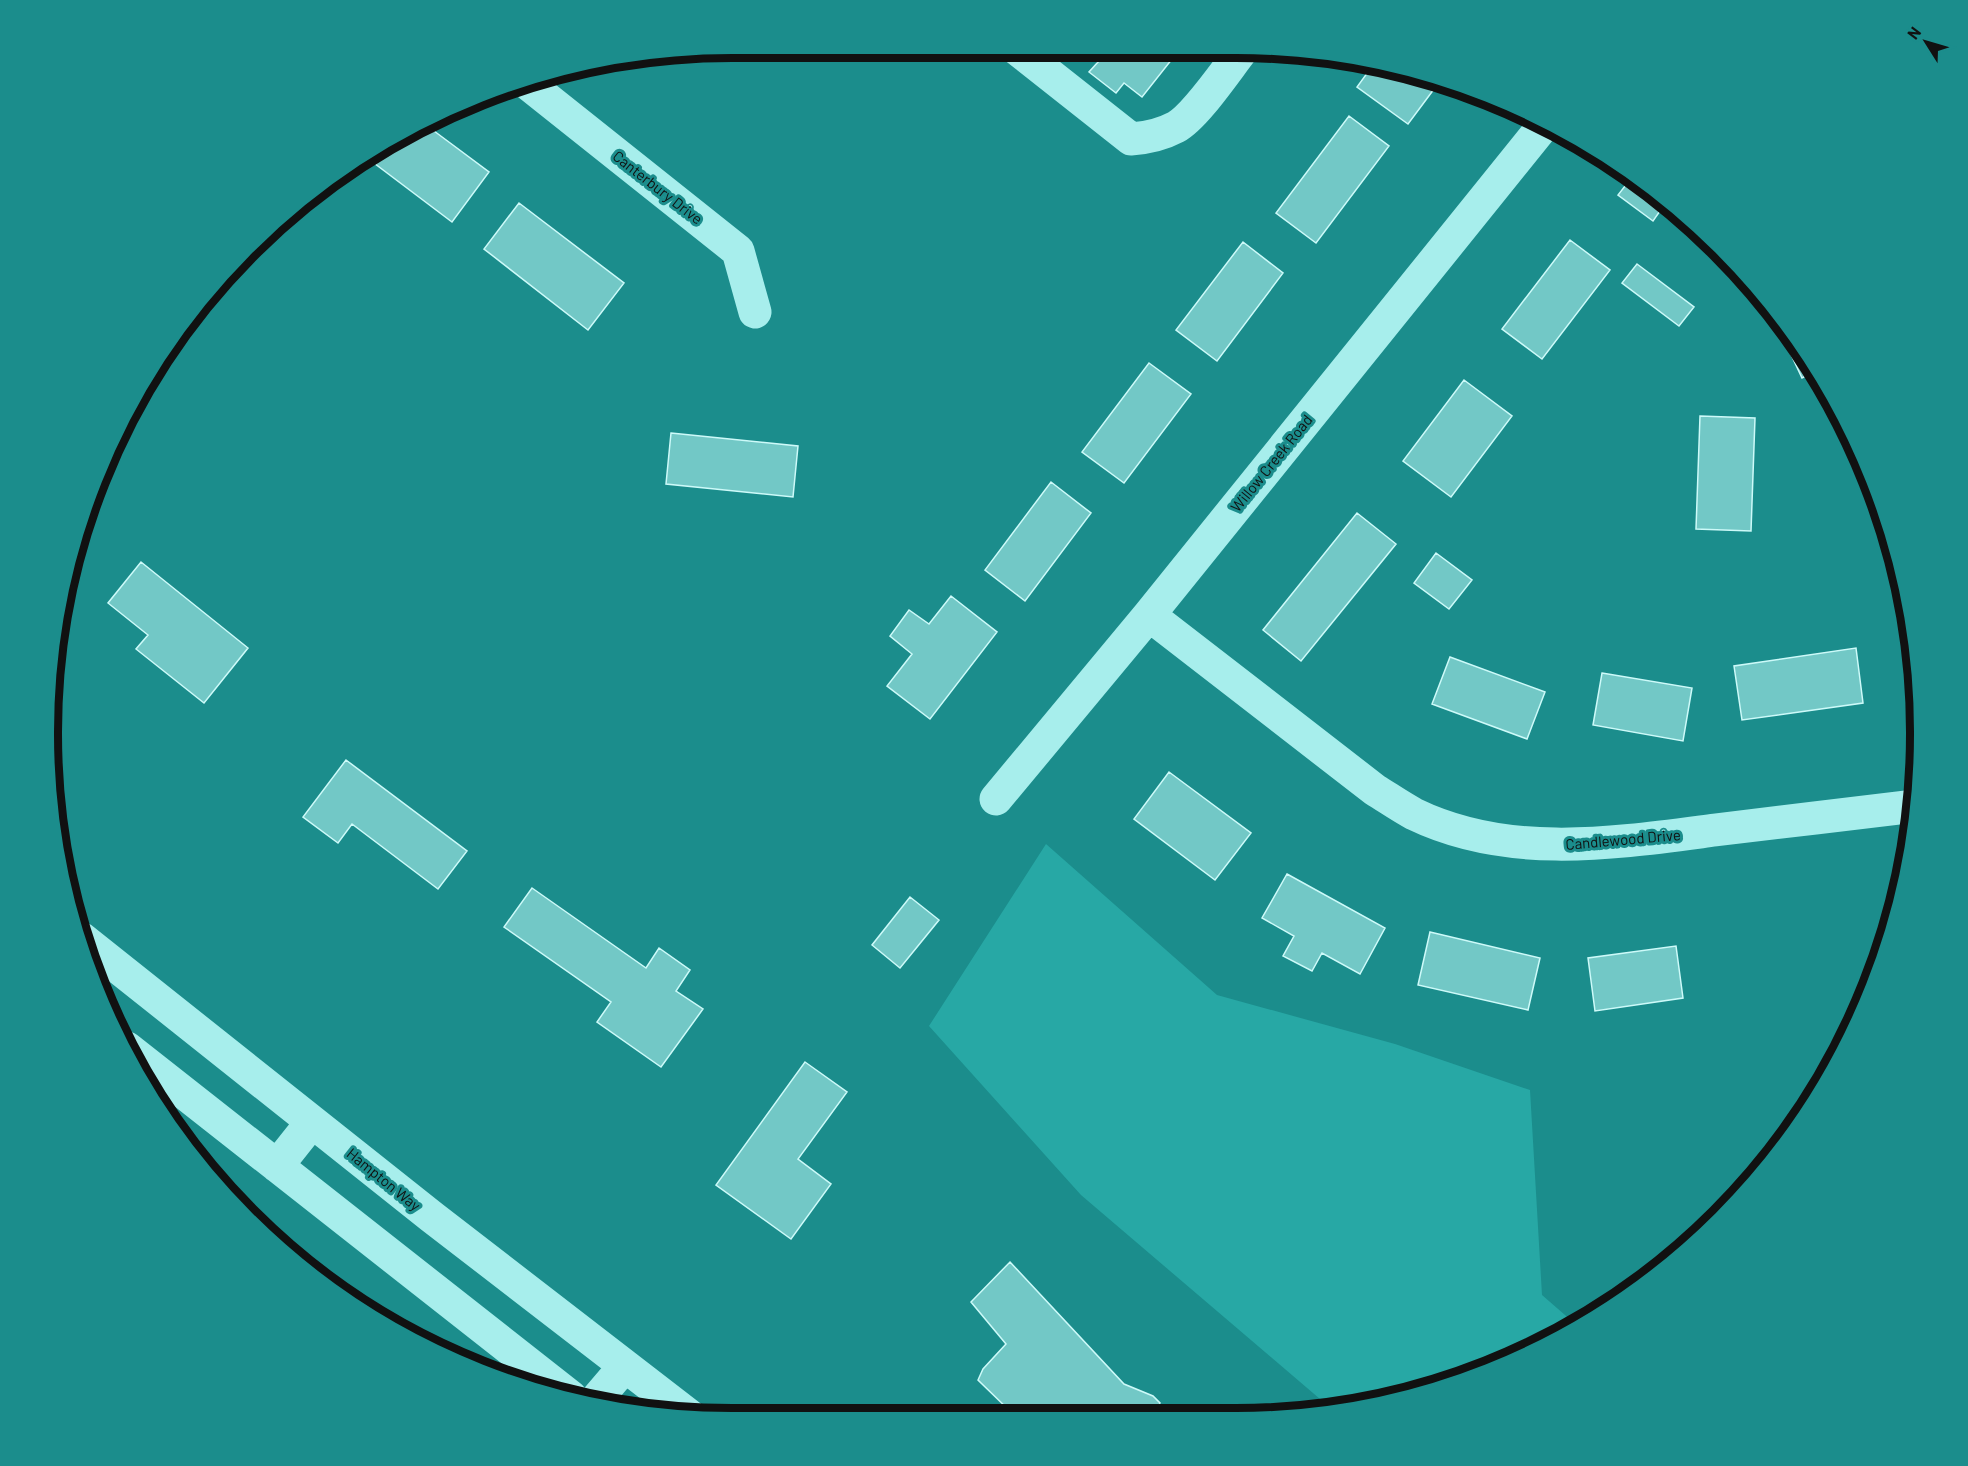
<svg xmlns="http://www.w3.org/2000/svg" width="1968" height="1466" viewBox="0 0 1968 1466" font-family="Barlow,sans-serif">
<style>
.green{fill:#27a8a5}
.building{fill:#72c8c6;stroke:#cdfaf9;stroke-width:1.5}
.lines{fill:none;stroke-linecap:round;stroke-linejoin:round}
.minor{stroke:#a7eeec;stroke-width:33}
.labels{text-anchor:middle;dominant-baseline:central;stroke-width:6;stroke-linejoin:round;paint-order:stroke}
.street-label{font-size:15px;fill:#111;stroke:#1b8d8c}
.rim{fill:none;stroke:#111;stroke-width:8}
</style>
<rect width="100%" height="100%" fill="#1b8d8c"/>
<path class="green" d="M1046,844L1217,995L1395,1044L1530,1090L1542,1295L1573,1322L1497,1366L1324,1412L1327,1405L1081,1195L929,1026Z"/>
<path class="building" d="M1081,49H1180L1142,97L1124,83L1116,93L1089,72L1098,62Z
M1373,65L1412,71L1440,81L1408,124L1357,87Z
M1349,116L1389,146L1316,243L1276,213Z
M426,125L489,172L452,222L366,157L390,140Z
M1632,177L1665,204L1653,221L1618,195Z
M519,203L624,283L588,330L484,249Z
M1570,240L1610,270L1542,359L1502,329Z
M1243,242L1283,273L1217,361L1176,330Z
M1637,264L1694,307L1679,326L1622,283Z
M1787,330L1814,372L1802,378L1781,333Z
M1149,363L1191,394L1124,483L1082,452Z
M1464,380L1512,416L1451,497L1403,461Z
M1700,416L1755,418L1751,531L1696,529Z
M671,433L798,446L793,497L666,484Z
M1051,482L1091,513L1025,601L985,570Z
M1357,513L1396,544L1301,661L1263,630Z
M1436,553L1472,580L1449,609L1414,583Z
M141,562L248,648L204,703L136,649L148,635L108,603Z
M951,596L997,632L930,719L887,686L912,654L890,636L909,610L929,624Z
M1856,648L1863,703L1742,720L1734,666Z
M1450,657L1545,692L1527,739L1432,704Z
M1602,673L1692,688L1683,741L1593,725Z
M346,760L467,851L438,889L352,824L338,843L303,817Z
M1169,772L1251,833L1215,880L1134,819Z
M1287,874L1385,928L1360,974L1322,953L1312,971L1283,956L1294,936L1262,918Z
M532,888L646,968L659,948L690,970L676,991L703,1009L661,1067L597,1022L611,1002L504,927Z
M910,897L939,920L900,968L872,945Z
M1430,932L1540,958L1528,1010L1418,985Z
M1676,946L1683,998L1595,1011L1588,958Z
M805,1062L847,1092L798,1159L831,1184L791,1239L716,1185Z
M1010,1262L1124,1384L1153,1396L1160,1403L1155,1413L1013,1414L978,1380L983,1369L1006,1344L971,1302Z"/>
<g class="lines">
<path class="minor" d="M1017,49L1131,139C1147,138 1161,135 1176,127C1196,116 1227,69 1243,49
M527,83L738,251L755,312
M1149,615L1375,790C1388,798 1401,807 1414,814C1509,860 1616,843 1715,830C1782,822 1848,814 1915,806
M996,799L1149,615L1544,125
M81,938L432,1217L690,1416
M127,1048L571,1397
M277,1166L312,1122
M595,1401L624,1367"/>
</g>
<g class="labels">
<g class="street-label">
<text transform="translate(658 187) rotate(38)">Canterbury Drive</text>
<text transform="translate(1271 463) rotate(-51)">Willow Creek Road</text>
<text transform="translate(1623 839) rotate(-5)">Candlewood Drive</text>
<text transform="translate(384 1179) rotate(39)">Hampton Way</text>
</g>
</g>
<path d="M0 0H1968V1466H0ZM732 58H1236A674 674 0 0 1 1910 732V734A674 674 0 0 1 1236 1408H732A674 674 0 0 1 58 734V732A674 674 0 0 1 732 58Z" fill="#1b8d8c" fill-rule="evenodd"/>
<path class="rim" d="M732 58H1236A674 674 0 0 1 1910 732V734A674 674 0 0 1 1236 1408H732A674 674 0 0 1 58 734V732A674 674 0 0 1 732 58Z"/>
<g transform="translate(1926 42) rotate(307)" stroke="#1b8d8c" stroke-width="4.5" paint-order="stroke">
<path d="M0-4.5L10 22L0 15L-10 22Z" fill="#111111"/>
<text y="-9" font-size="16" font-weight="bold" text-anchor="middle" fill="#111111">N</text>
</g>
</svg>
